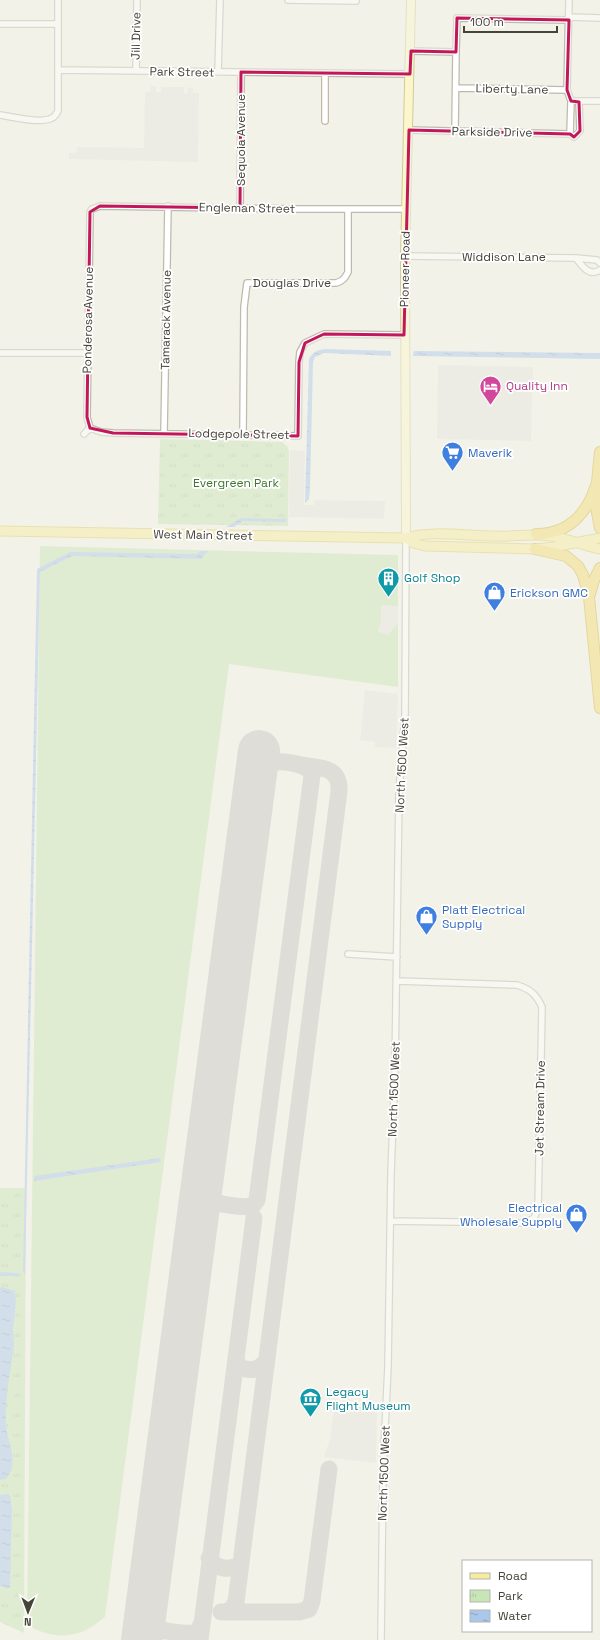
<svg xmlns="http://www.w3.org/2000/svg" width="600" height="1640" viewBox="0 0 600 1640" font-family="'Space Grotesk',sans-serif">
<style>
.grass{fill:#c8e5b5}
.park{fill:url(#park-tufts)}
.parking{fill:#e5e4e0}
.water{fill:url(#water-ripples)}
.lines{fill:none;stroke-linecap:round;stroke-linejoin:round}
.taxiway{stroke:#c5c4c0;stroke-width:17}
.runway{stroke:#c5c4c0;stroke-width:42}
.street-casing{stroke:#bebbac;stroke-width:8}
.secondary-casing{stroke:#d0ca9b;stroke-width:10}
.primary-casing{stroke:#dccb6f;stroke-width:11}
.highway-casing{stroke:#d3b443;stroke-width:12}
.street{stroke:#fff;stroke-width:5.5}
.secondary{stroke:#fbf7cb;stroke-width:8}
.primary{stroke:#f7eb9e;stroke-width:9}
.highway{stroke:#f4dc73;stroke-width:10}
.marked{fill:none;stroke:#c2185b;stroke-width:3;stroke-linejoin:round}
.labels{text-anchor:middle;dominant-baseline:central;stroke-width:3.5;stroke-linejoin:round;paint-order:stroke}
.street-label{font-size:12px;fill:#464338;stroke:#fff}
.hotel-label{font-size:12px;fill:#b23c85;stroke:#fff;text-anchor:start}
.shop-label{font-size:12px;fill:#366cbe;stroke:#fff;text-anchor:start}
.park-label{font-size:12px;fill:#3f752f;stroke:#fff}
.culture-label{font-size:12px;fill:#0d838f;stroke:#fff;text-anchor:start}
</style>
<defs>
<pattern id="park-tufts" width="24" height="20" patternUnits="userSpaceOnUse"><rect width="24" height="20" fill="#c8e5b5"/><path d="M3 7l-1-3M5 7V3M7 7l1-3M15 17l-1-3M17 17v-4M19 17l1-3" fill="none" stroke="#adc69c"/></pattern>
<pattern id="water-ripples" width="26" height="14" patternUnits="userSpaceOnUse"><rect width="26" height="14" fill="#aac7ec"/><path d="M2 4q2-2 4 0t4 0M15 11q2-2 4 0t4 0" fill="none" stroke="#8ca3c0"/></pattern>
</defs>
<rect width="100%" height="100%" fill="#f3f2e9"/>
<path class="grass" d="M40,546L398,555V687L229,664L105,1617C99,1621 92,1628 84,1631C65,1639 44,1636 27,1624Z"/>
<path class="park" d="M160,439L282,442L287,446L289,452L288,526L158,524Z
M0,1188H26L24,1633L0,1622Z"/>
<path class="parking" d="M151,86H156V92H161V87H184V93H187L188,87L193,88V93H199L198,162L69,159V153H76L77,147L144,148L145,92H150Z
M438,365L533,367L531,441L437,439Z
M290,450L305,451L304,505H314V500L385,501L384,519L289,517Z
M381,605L398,606V623L388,635L378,632L381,620Z
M365,690L398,694L396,748L375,747V742L360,740Z
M335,1404L377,1408L376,1463L324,1457L330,1439Z"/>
<path class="water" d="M325,349L391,351V356L324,353L315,357L313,362L310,489L309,499L305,503L309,359C313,352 317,350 325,349Z
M414,351L600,353V359L413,356Z
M241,518L279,519L286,518V522L243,521L234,527H226Z
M200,551H208L201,559L72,556L40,572L25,1275L23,1270L37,569L70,552L197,554Z
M160,1158L161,1162L34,1181V1176Z
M0,1272L18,1273L20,1276H0Z
M2,1287L15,1291C17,1304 14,1317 13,1330C13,1336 14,1340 14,1346C10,1372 5,1399 6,1426C8,1444 20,1462 6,1479L0,1480V1288Z
M7,1494L10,1495L12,1510L10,1588H6L0,1586V1495Z"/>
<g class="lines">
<path class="taxiway" d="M202,1182C203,1189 206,1196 213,1201C218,1204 243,1208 250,1206C253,1206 255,1203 257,1200L312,775C310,763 280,760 270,763C263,765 259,770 255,776
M197,1222C201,1211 208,1204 220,1204
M236,1361L241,1368C252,1371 259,1370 266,1361
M209,1558C216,1569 231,1572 241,1563
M146,1607C148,1626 156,1630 173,1632C180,1633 186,1634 193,1633L197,1632L201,1625
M221,1612H299L309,1609L312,1601L329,1469
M225,1612L232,1609L236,1602L339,791C340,766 320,768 301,765
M144,1640L151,1633L161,1631
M200,1640L254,1218"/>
<path class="runway" d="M142,1640L259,751"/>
<defs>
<path id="street" d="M288,0L356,1
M569,0L567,90L571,101L570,134
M569,17L600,18
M0,24H58
M411,51L456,52L457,18L569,20
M58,70L410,74
M136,71L137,0
M218,72L220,0
M456,88L567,90
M571,101H600
M0,115C13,117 40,124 52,118C55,117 56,114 58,111V0
M325,121V73
M409,130L570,134L574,137L580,131L579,102
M455,131L456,52
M240,208L241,72
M405,256L576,258
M600,263L597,260L576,258C582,266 589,277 600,270
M0,353H88
M90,428L87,417L90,212L92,209L100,206L294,209H407
M90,428L101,432L113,433L298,436L299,362L300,352L305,343L324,334L404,335
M164,433L168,206
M84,434L90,428
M243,434L244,307L247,283H336C343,281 345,278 348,272V209
M348,954L397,957
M390,1221L525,1223L534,1218L538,1209L542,1007C536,994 530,989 517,985L397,981
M381,1640L383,1472L388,1366L391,1173L395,1070L399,791L405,715L406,538"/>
<path id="secondary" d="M406,538L405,256L411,0"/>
<path id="primary" d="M0,531L406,538C430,530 469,536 495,536C513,537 532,533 550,536C567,538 583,546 600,549
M406,538L413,543L425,546L535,549L554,547L600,538"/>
<path id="highway" d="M600,452L595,502L600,528
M536,534C568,534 587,514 596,485
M535,549L566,556L578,566L583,575L589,597L600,708
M590,594L594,580L600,568"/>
</defs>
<use href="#street" class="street-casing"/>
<use href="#secondary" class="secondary-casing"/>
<use href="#primary" class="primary-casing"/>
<use href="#highway" class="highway-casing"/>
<use href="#street" class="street"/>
<use href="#secondary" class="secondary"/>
<use href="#primary" class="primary"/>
<use href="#highway" class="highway"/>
</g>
<path d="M0 0H600V1640H0ZM457,18L569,20L567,90L571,101L579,102L580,131L574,137L570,134L409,130L404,335L324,334L305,343L299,362L298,436L113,433L90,428L87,417L90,212L100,206L240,208L241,72L410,74L411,51L456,52Z" fill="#f3f2e9" fill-opacity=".55" fill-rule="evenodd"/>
<path class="marked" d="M457,18L569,20L567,90L571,101L579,102L580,131L574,137L570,134L409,130L404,335L324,334L305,343L299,362L298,436L113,433L90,428L87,417L90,212L100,206L240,208L241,72L410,74L411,51L456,52Z"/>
<defs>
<symbol id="hotel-pin" viewBox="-11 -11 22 30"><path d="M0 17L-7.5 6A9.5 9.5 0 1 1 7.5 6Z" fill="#d1479c" stroke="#fff"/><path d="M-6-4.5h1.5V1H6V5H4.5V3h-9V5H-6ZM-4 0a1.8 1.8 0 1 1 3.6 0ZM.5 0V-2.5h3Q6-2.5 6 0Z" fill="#fff"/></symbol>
<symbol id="supermarket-pin" viewBox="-11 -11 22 30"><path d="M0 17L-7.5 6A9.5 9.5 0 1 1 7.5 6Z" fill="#3f7fe0" stroke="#fff"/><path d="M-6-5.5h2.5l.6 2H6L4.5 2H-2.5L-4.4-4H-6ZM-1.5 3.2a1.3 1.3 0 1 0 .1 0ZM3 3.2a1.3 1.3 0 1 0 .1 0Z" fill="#fff"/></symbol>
<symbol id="building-pin" viewBox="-11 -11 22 30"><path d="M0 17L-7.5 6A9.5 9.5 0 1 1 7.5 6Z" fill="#0f9aa8" stroke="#fff"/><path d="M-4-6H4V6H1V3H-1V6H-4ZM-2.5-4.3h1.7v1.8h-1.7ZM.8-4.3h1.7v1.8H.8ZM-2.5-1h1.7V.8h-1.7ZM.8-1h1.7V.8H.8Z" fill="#fff"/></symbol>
<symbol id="shop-pin" viewBox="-11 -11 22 30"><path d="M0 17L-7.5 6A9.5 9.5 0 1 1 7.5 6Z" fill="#3f7fe0" stroke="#fff"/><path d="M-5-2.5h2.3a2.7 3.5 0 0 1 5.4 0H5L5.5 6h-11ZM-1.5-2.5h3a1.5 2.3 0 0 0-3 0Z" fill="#fff"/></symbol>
<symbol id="museum-pin" viewBox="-11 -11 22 30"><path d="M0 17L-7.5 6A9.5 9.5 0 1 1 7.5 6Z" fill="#0f9aa8" stroke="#fff"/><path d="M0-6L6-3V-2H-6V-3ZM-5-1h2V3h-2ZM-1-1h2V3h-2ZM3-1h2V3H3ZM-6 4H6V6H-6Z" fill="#fff"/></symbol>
</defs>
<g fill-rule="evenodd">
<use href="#hotel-pin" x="478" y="374" width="25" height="34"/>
<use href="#supermarket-pin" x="440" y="440" width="25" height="34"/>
<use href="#building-pin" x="376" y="566" width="25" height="34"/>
<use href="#shop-pin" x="482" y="580" width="25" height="34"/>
<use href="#shop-pin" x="414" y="904" width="25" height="34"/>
<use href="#shop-pin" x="564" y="1202" width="25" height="34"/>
<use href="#museum-pin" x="298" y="1386" width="25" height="34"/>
</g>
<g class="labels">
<g class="street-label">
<text transform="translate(136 36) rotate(-89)">Jill Drive</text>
<text transform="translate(182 72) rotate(1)">Park Street</text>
<text transform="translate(512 89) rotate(1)">Liberty Lane</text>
<text transform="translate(492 132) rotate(1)">Parkside Drive</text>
<text transform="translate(241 140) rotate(-90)">Sequoia Avenue</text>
<text transform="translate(247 208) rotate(1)">Engleman Street</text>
<text x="504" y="257">Widdison Lane</text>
<text transform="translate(405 269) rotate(-89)">Pioneer Road</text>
<text x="292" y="283">Douglas Drive</text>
<text transform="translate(88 320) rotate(-89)">Ponderosa Avenue</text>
<text transform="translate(166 320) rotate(-89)">Tamarack Avenue</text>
<text transform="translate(239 434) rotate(1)">Lodgepole Street</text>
<text transform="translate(203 535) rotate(1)">West Main Street</text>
<text transform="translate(402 765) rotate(-87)">North 1500 West</text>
<text transform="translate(394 1089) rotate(-88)">North 1500 West</text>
<text transform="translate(540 1108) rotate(-89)">Jet Stream Drive</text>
<text transform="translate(384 1473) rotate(-88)">North 1500 West</text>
</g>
<g class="hotel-label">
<text x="506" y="386">Quality Inn</text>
</g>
<g class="shop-label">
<text x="468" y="453">Maverik</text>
<text x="510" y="593">Erickson GMC</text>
<text x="442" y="910">Platt Electrical<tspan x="442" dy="14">Supply</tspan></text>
<text x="562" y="1208" text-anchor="end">Electrical<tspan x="562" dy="14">Wholesale Supply</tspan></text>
</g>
<g class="park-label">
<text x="236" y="483">Evergreen Park</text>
</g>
<g class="culture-label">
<text x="404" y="578">Golf Shop</text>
<text x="326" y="1392">Legacy<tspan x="326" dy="14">Flight Museum</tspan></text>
</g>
</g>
<rect x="462" y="1560" width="130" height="72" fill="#ffffff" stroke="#b5b4af"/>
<rect x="470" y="1573" width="20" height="6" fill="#f7eb9e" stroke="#b5b4af"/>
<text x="498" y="1580" font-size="12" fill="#464338">Road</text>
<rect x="470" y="1590" width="20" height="12" fill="url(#park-tufts)" stroke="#b5b4af"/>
<text x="498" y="1600" font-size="12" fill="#464338">Park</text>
<rect x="470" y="1610" width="20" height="12" fill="url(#water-ripples)" stroke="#b5b4af"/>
<text x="498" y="1620" font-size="12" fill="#464338">Water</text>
<g transform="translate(28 1612) rotate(181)" stroke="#ffffff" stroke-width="3" paint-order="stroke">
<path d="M0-3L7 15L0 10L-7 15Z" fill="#464338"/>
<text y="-6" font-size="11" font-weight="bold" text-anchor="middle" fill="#464338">N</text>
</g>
<path d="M464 26v6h93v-6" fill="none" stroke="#464338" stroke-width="2"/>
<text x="470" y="26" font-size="12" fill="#464338" stroke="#ffffff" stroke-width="3" paint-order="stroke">100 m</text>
</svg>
